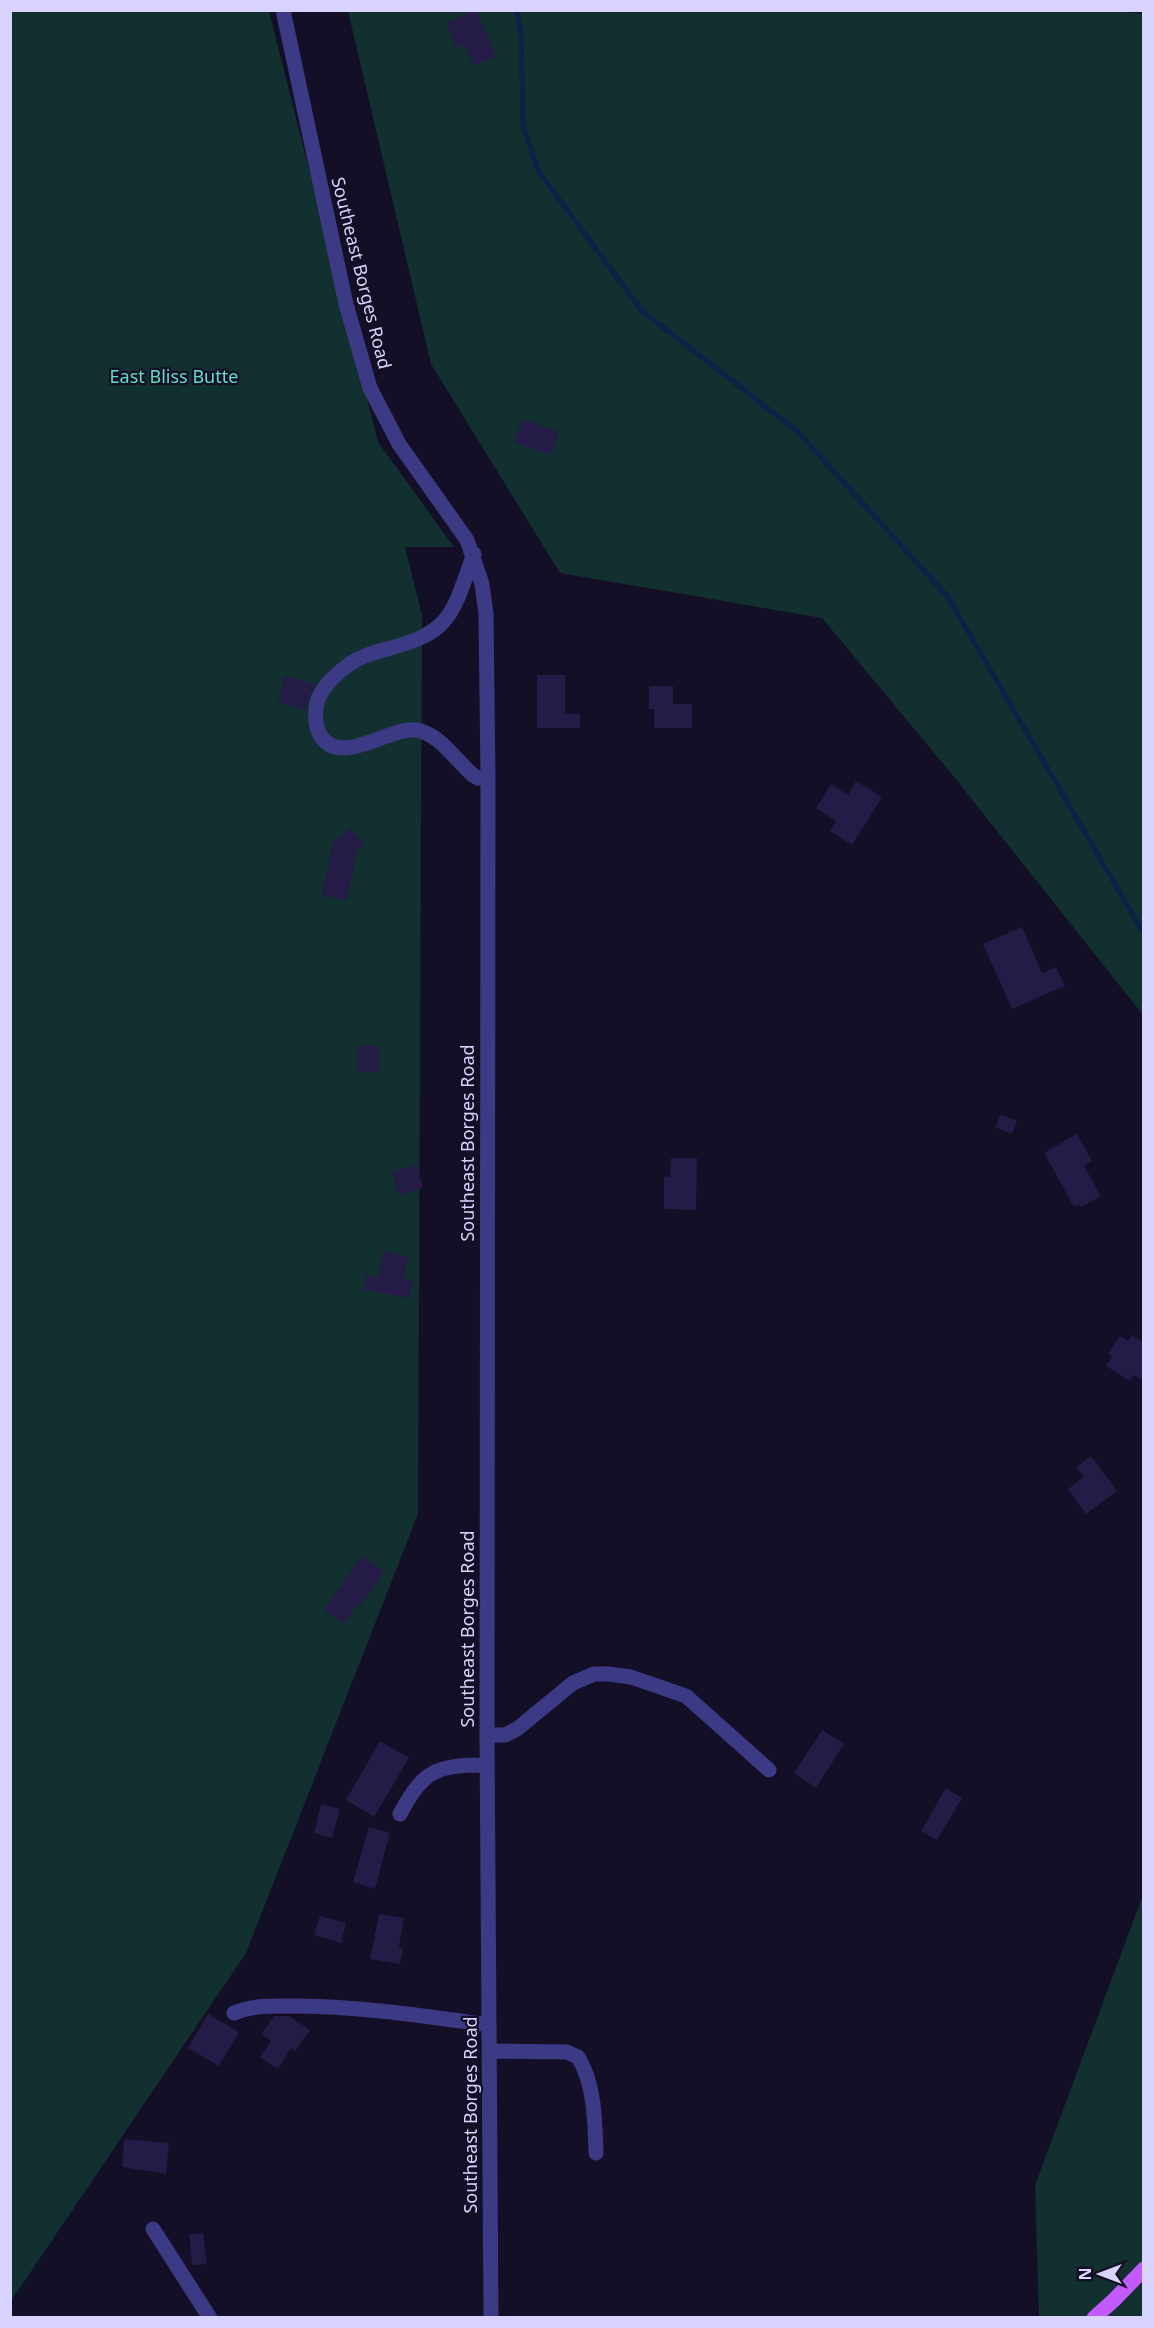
<svg xmlns="http://www.w3.org/2000/svg" width="1154" height="2328" viewBox="0 0 1154 2328" font-family="'Noto Sans',sans-serif">
<style>
.green{fill:#12302f}
.lines{fill:none;stroke-linecap:round;stroke-linejoin:round}
.stream{stroke:#0c2248;stroke-width:5}
.building{fill:#241b47}
.minor{stroke:#3d3a85;stroke-width:15}
.major{stroke:#c25bff;stroke-width:15}
.labels{text-anchor:middle;dominant-baseline:central;stroke-width:4.5;stroke-linejoin:round;paint-order:stroke}
.street-label{font-size:18px;fill:#d9d4ff;stroke:#130f26}
.park-label{font-size:18px;fill:#5fe0c0;stroke:#130f26}
</style>
<rect width="100%" height="100%" fill="#130f26"/>
<path class="green" d="M1103,10L1143,14V1015L955,778L822,618L560,573L431,364L348,11Z
M11,11H269L378,442L454,547H405L422,615L418,1514L246,1953L11,2301Z
M1143,1895V2317H1039L1035,2185Z"/>
<g class="lines">
<path class="stream" d="M516,10L521,30L523,126L539,172L642,311L797,431L948,597L1144,934"/>
</g>
<path class="building" d="M476,10L496,57L474,66L464,44L456,47L446,23Z
M522,419L559,432L551,455L514,443Z
M537,675H565V714H580V728H537Z
M285,676L315,684L308,699L306,710L278,702Z
M649,686H673V704H692V728H654V709H649Z
M856,781L882,797L852,845L830,831L836,821L816,808L831,784L848,795Z
M351,828L364,844L357,850L347,900L322,895L333,842Z
M1022,927L1042,973L1056,967L1065,986L1012,1009L983,944Z
M357,1046H379V1072H357Z
M1001,1114L1017,1121L1012,1134L995,1127Z
M1077,1134L1092,1161L1084,1166L1101,1196L1081,1207L1080,1204L1074,1207L1044,1153Z
M671,1158H697L696,1210L664,1209V1176L670,1177Z
M417,1165L423,1188L398,1195L392,1172Z
M383,1251L408,1256L404,1279L413,1280L409,1298L364,1290L366,1276L378,1278Z
M1132,1335L1143,1342V1381L1134,1375L1130,1381L1106,1366L1112,1356L1108,1353L1120,1336L1128,1341Z
M1091,1456L1117,1491L1086,1514L1068,1489L1084,1477L1076,1467Z
M362,1556L384,1571L360,1606L357,1605L343,1624L324,1610Z
M822,1730L844,1744L816,1788L794,1773Z
M380,1741L409,1758L374,1817L346,1800Z
M946,1788L962,1798L937,1840L921,1831Z
M321,1804L340,1809L332,1838L314,1833Z
M369,1827L390,1833L375,1889L353,1882Z
M379,1914L404,1918L399,1947L403,1948L400,1964L370,1959Z
M320,1916L346,1923L341,1943L314,1935Z
M208,2014L239,2032L219,2066L188,2048Z
M274,2016H289L310,2030L295,2051L291,2048L278,2069L260,2057L271,2041L261,2034Z
M124,2139L169,2143L166,2174L122,2167Z
M203,2233L207,2264L192,2265L189,2234Z"/>
<g class="lines">
<path class="minor" d="M283,10L346,304L370,388L399,444L467,540L482,584L486,614L488,778L487,1735L491,2318
M474,554C466,574 458,606 444,621C425,643 391,646 365,656C353,660 341,670 332,679C325,686 320,693 317,702C315,712 315,724 319,733C338,770 390,726 416,730C439,733 456,761 473,775L478,778H488
M487,1735H505L517,1729L573,1683L594,1674H609L631,1677L686,1696L769,1770
M400,1814C424,1769 437,1765 487,1765
M234,2013C253,2005 272,2006 292,2006C358,2006 424,2016 489,2025
M489,2051L567,2052L578,2057C595,2084 595,2123 596,2153
M153,2229L210,2318"/>
<path class="major" d="M1094,2318L1114,2300L1144,2269"/>
</g>
<g class="labels">
<g class="street-label">
<text transform="translate(362 273) rotate(76)">Southeast Borges Road</text>
<text transform="translate(467 1143) rotate(-90)">Southeast Borges Road</text>
<text transform="translate(467 1629) rotate(-90)">Southeast Borges Road</text>
<text transform="translate(470 2115) rotate(-90)">Southeast Borges Road</text>
</g>
<g class="park-label">
<text x="174" y="376">East Bliss Butte</text>
</g>
</g>
<rect width="1154" height="2328" fill="none" stroke="#d9d4ff" stroke-width="24"/>
<g transform="translate(1100 2274) rotate(270)" stroke="#130f26" stroke-width="4.5" paint-order="stroke">
<path d="M0-4.5L10 22L0 15L-10 22Z" fill="#d9d4ff"/>
<text y="-9" font-size="16" font-weight="bold" text-anchor="middle" fill="#d9d4ff">N</text>
</g>
</svg>
